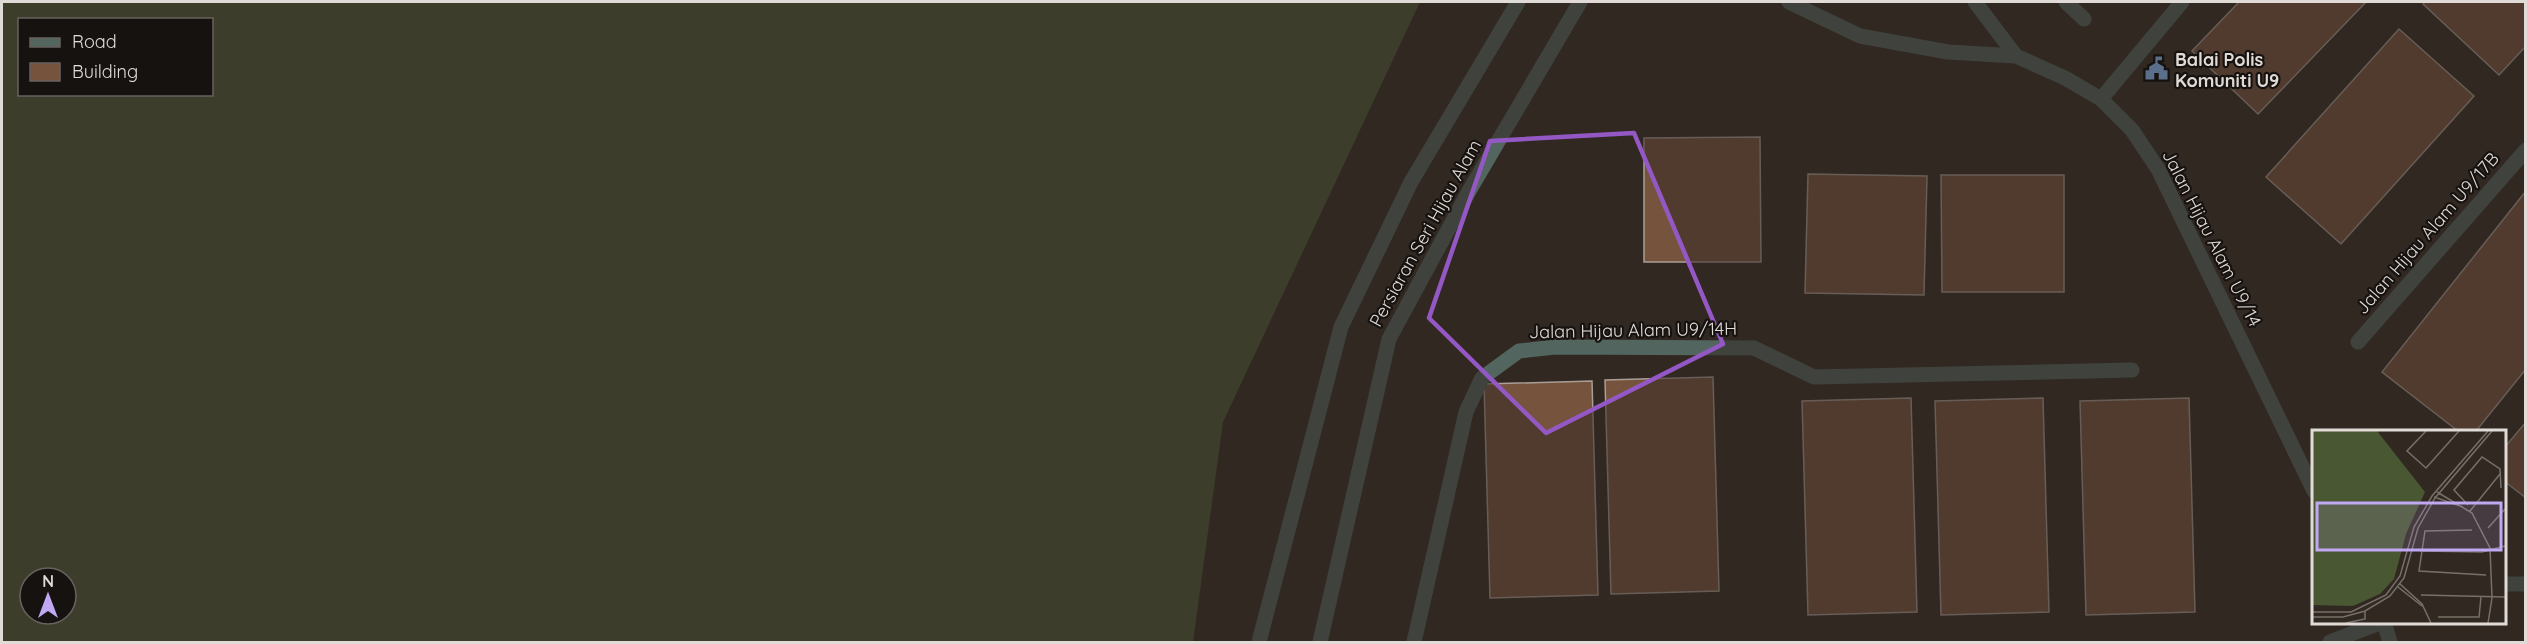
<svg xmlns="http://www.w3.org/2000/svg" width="2527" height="644" viewBox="0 0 2527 644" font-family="Quicksand,sans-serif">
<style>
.forest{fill:#495733;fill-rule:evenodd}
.building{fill:#76533c;stroke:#aa9e96;stroke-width:1.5}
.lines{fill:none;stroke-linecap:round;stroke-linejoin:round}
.minor{stroke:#52655e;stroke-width:15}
.marked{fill:none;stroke:#9458c5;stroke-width:4.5;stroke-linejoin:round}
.labels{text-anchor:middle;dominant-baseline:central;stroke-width:4.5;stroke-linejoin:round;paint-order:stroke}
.poi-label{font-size:18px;font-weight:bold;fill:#e1dbd7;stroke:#16120f;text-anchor:start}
.street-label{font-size:18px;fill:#e1dbd7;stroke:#16120f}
.inset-road{fill:none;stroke:#77706a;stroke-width:1.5}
.view{fill:#c0a8f3;fill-opacity:0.15;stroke:#c0a8f3;stroke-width:3}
.inset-edge{fill:none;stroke:#e1dbd7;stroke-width:3}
</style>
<rect width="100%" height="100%" fill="#312822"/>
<path class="forest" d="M2,2H1420L1223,422L1193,642H2ZM20,20H212V94H20ZM30,578H66V614H30Z"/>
<path class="building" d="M2239,2H2366L2258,114L2192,51Z
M2425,2H2526V46L2499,75L2423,4Z
M2399,29L2474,96L2341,244L2266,177Z
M1760,137L1761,262H1644V138Z
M1808,174L1927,176L1924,295L1805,293Z
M1941,175H2064V292H1942Z
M2526,191V369L2476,431H2458L2382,372Z
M1713,377L1719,591L1611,594L1605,380Z
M1592,381L1598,595L1490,598L1484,384Z
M1911,398L1917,612L1808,615L1802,401Z
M2043,398L2049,612L1941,615L1935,401Z
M2189,398L2195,612L2086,615L2080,401Z
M2526,422V498L2504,481V448Z"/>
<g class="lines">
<path class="minor" d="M1789,2L1860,36L1948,52L2016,56L2065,78L2101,99L2132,130L2158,169L2314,491
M1975,2L2016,56
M2066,2L2084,19
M2101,99L2182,2
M2358,342L2526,150
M2504,584H2526
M2384,622L2390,642
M1259,642L1341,327L1411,182L1518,2
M1320,642L1389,339L1469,191L1580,2
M1414,642L1466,412L1482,378L1519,351L1555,347L1754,348L1814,377L2132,370
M2330,642L2382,622"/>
</g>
<path d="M0 0H2527V644H0ZM1634,133L1723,344L1546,433L1429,318L1490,141Z" fill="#312822" fill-opacity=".55" fill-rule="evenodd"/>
<path class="marked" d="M1634,133L1723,344L1546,433L1429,318L1490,141Z"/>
<defs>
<symbol id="civic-bare" viewBox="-9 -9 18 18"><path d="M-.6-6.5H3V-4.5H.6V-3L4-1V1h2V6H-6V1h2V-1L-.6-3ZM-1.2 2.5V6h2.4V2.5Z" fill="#5c6f8a" stroke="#16120f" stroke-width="2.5" paint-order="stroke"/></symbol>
</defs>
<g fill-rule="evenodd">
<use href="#civic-bare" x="2140" y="52" width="33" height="33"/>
</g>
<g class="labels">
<g class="poi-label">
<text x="2175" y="59">Balai Polis<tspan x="2175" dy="21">Komuniti U9</tspan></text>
</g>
<g class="street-label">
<text transform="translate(1425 233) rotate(-61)">Persiaran Seri Hijau Alam</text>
<text transform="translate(2427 233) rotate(-49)">Jalan Hijau Alam U9/17B</text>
<text transform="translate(2212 238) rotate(63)">Jalan Hijau Alam U9/14</text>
<text transform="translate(1633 330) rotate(-1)">Jalan Hijau Alam U9/14H</text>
</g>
</g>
<g transform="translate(2312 430)">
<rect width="194" height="194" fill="#312822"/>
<path d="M0,1H65L113,62L94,104L82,149L68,164L41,176L0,175Z" fill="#495733"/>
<path class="inset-road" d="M114,1L95,21L114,38L147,1M125,62L160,83L178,118L180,168L176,193M122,67L151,77M156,75L142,60L170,27L188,39L189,58M158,81L188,44M176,98L193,79M160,100L113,101L107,141L174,145M108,121L170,122L193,116M87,153L110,174L119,193M86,157L110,176M109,165L193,167M0,182H39L74,165L88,146L102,97L120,66L176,1M0,187H31L53,181L78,166L92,148L106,98L123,68L180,1M126,187H167L169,167M34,193L53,189V181"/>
<path class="view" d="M5,73H189V120H5Z"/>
<rect width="194" height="194" class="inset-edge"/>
</g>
<rect width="2527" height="644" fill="none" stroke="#e1dbd7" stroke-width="6"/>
<rect x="18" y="18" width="195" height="78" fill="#16120f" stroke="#67625f" stroke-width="1.5"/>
<rect x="30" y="38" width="30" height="9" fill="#52655e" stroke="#67625f" stroke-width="1.5"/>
<text x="72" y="48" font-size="18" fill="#e1dbd7">Road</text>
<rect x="30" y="63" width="30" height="18" fill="#76533c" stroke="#67625f" stroke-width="1.5"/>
<text x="72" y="78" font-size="18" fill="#e1dbd7">Building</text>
<g transform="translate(48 596)"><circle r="28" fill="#16120f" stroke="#67625f" stroke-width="1.5"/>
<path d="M0-4.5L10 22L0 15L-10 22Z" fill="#c0a8f3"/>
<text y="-9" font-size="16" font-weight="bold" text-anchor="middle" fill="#e1dbd7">N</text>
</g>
</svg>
